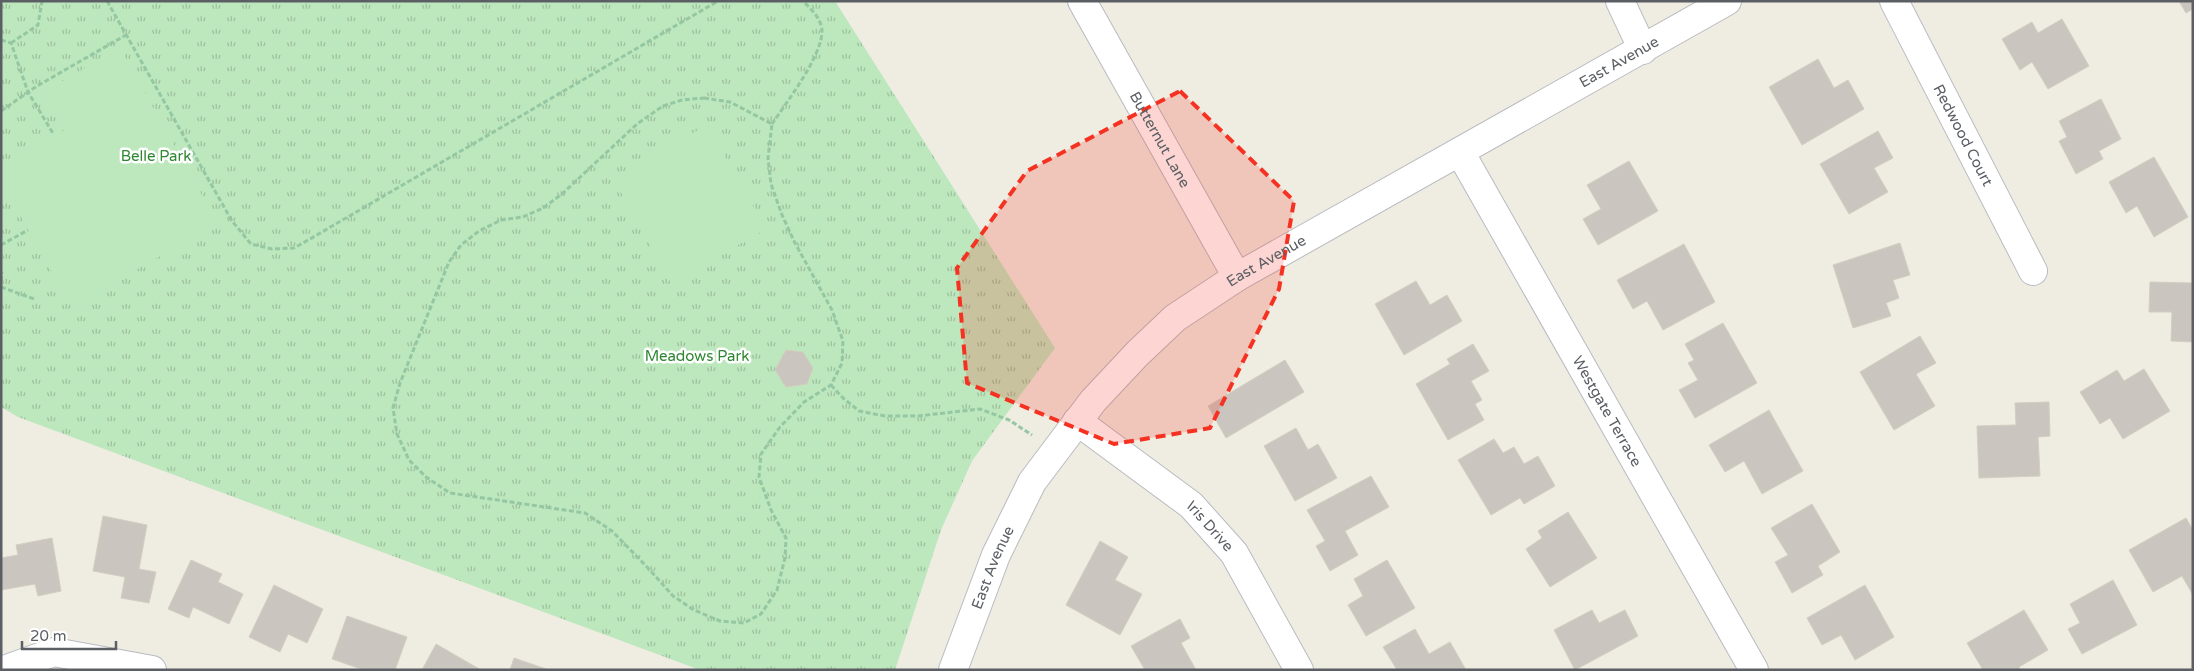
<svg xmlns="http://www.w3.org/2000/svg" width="2194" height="671" viewBox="0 0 2194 671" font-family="'Varela Round',sans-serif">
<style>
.park{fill:url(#park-tufts)}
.pitch{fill:#bde8bd}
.building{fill:#cac6bf;stroke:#d4cec0}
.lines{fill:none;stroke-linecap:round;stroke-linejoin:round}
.minor-casing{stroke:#b8bbc0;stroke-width:30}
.tertiary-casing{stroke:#b8bbc0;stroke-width:30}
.path{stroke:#94c7a2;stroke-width:3;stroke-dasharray:5 2.5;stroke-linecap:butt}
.minor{stroke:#fff;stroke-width:28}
.tertiary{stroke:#fff;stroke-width:28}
.marked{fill:#f53122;fill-opacity:0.2;stroke:#f53122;stroke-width:4;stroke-dasharray:10 6;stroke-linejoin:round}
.labels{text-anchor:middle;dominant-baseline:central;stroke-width:5;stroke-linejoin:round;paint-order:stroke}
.street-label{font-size:15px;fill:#5b5f64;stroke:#fff}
.park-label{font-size:15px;fill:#2f8732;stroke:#fff}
</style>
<defs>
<pattern id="park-tufts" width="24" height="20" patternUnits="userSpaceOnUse" patternTransform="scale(1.25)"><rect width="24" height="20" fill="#bde8bd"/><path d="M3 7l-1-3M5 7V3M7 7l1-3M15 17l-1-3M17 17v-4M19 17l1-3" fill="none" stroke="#9dbf9d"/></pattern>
</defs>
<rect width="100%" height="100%" fill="#efece2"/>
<path class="park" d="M1,1H835L1055,348L972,461L941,530L895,670H700L18,417L1,407Z"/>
<path class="pitch" d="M120,48L218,224L71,306L1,181V165L66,129L45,91Z
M707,125L766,229L671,283L613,178Z"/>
<path class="building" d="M2179,1H2193V9L2186,13Z
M2062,19L2089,66L2048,89L2032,62L2020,70L2002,39L2032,22L2038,33Z
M1818,59L1834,88L1848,80L1864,109L1802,145L1769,87Z
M2101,99L2121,139L2099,151L2103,159L2076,174L2059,141L2067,137L2059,121Z
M1878,131L1893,158L1874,168L1888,192L1849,214L1820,164Z
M2154,157L2188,217L2154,237L2137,206L2126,213L2109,182Z
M1629,161L1658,211L1598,245L1583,219L1601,209L1587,185Z
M1900,243L1910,275L1893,280L1899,298L1886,303L1891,316L1853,328L1833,265Z
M1684,244L1715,302L1663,330L1647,301L1633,309L1617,280Z
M1416,281L1430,305L1447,295L1462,321L1404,355L1375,304Z
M2150,282L2193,283V342L2171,341L2172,312H2149Z
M1723,323L1757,383L1695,418L1679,390L1698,380L1688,363L1694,360L1685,344Z
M1920,336L1936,363L1916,374L1935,406L1894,430L1860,372Z
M1473,344L1489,371L1471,381L1482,400L1475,404L1484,420L1448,440L1416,384L1450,364L1447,359Z
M786,350L803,352L813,368L807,384L786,387L775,370Z
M1285,360L1304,392L1226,438L1208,406Z
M2144,369L2170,411L2123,439L2110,418L2100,424L2080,392L2117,370L2124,381Z
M2049,402L2050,436L2038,437L2040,476L1979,478L1977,426L2016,425L2015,403Z
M1769,410L1803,471L1762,494L1744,461L1725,472L1709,445Z
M1296,428L1308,450L1318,444L1337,478L1295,501L1264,446Z
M1494,439L1503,453L1514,447L1524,464L1538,456L1555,486L1524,504L1520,498L1491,515L1458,460Z
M1371,476L1389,507L1345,531L1358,555L1330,571L1316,546L1325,541L1307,510Z
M1812,504L1840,552L1818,566L1823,575L1792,593L1775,562L1788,555L1771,528Z
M1568,512L1597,558L1550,587L1526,549L1542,538L1538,531Z
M103,516L147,525L139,569L156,572L149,603L121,598L125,577L93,571Z
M2186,518L2193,530V595L2182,576L2153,592L2129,550Z
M52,538L61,591L38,596L35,584L1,590V558L18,555L16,545Z
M1100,541L1128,557L1115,580L1142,594L1120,635L1066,605Z
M191,560L222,574L218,582L243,594L229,624L193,607L189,618L168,609Z
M1387,560L1415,608L1366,636L1348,605L1363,596L1354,579Z
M2113,580L2137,625L2082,654L2068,629L2080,623L2070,604Z
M274,585L323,609L307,643L288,634L280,652L249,637Z
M1865,585L1894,637L1855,660L1841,635L1822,645L1807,618Z
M1592,610L1599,623L1625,610L1638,636L1575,670L1554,630Z
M2024,610L2048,650L2019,667L2020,670H1983L1967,643Z
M347,616L407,637L395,670H364L332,659Z
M1180,619L1190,638L1181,643L1196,670H1145L1131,646Z
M1415,629L1429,654L1450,642L1466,670H1397L1383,647Z
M436,644L481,670H422Z
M514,658L549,670H510Z"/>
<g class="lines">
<defs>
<g id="minor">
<path id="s1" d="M1082,1L1237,277"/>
<path d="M1620,1L1643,50"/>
<path id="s2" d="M1894,1L2033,271"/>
<path id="s3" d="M1460,152L1754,670"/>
<path id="s4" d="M1077,421L1191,505L1234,553L1299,670"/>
<path d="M4,670L54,652L152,670"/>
</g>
<g id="tertiary">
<path id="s5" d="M953,670L996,555L1032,482L1093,401L1137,354L1175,318L1237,277L1727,1"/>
</g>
</defs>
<use href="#minor" class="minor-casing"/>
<use href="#tertiary" class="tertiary-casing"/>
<path class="path" d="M107,1L232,221L251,244L272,249L294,248L310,239L718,1
M1,40L11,43L28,92L54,135
M11,43L38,25L42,1
M704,98L730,102L772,124L768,158L771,184L782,215L795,243L832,310L843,341L842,363L831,385L804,402L780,427L761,454L759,477L771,510L786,538L785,558L777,590L761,614L744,623L720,621L694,610L673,596L649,569L612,531L585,513L450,493L426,477L409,460L397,434L393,408L400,383L449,262L461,245L479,231L501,220L523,217L543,208L562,194L637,124L663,106L682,100Z
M1,111L37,86L126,35
M772,124C786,103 823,55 822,30C821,18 811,9 803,1
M1,245L28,230
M1,281L2,272
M1,287L34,299
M831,385L843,398L859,411L885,416H918L980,409L1009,420L1032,435"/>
<use href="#minor" class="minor"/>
<use href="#tertiary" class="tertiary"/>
</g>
<path class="marked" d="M1180,91L1294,201L1279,289L1210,428L1114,444L967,383L957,268L1027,171Z"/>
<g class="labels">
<g class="street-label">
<text stroke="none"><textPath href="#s5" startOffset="935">East Avenue</textPath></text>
<text stroke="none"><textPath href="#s2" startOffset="151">Redwood Court</textPath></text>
<text stroke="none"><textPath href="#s1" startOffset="159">Butternut Lane</textPath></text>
<text stroke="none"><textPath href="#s5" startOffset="530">East Avenue</textPath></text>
<text stroke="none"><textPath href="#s3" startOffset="298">Westgate Terrace</textPath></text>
<text stroke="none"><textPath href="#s4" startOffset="170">Iris Drive</textPath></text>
<text stroke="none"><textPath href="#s5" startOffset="110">East Avenue</textPath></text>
</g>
<g class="park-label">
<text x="156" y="156">Belle Park</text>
<text x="697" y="356">Meadows Park</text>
</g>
</g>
<rect width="2194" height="671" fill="none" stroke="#5b5f64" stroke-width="5"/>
<path d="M22 641v8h94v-8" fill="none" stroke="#5b5f64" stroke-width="2.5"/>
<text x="30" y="641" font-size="15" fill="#5b5f64" stroke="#ffffff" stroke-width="4" paint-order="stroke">20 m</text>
</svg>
